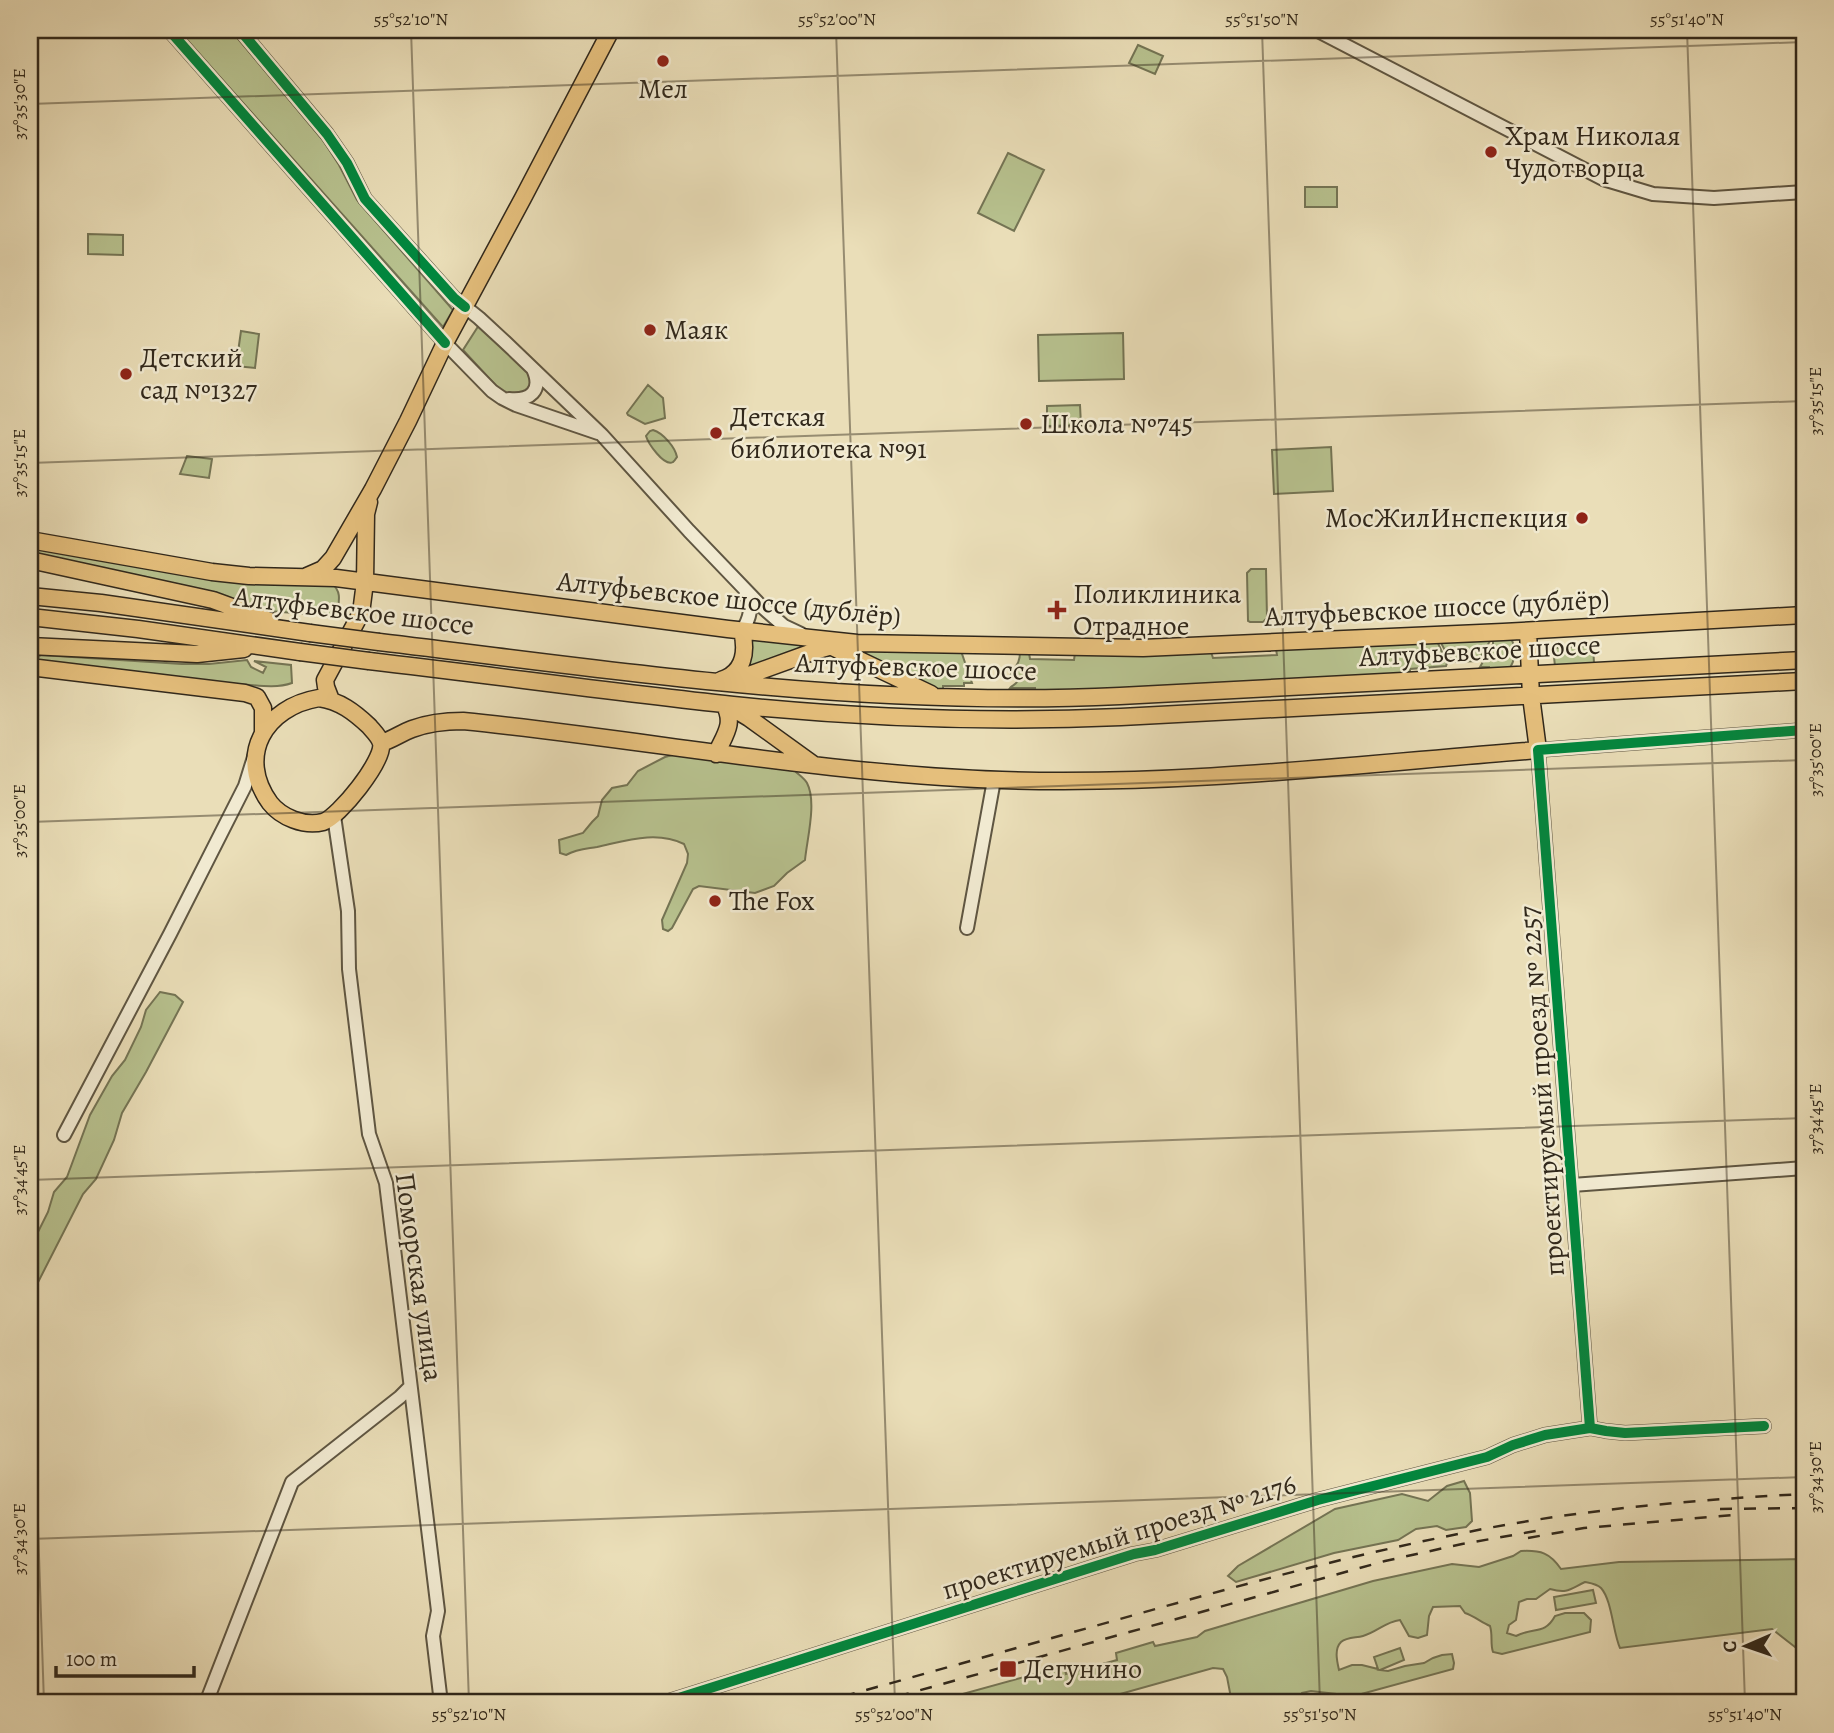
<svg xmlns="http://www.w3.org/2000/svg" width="1834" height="1733" viewBox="0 0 1834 1733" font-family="Alegreya,serif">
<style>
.green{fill:#b7c18e;stroke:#747454;stroke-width:2}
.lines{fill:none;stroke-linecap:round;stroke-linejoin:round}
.minor-casing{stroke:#5f5642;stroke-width:16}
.major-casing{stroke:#31281b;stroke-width:19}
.minor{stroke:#f1ead1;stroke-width:12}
.major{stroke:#e5bf7c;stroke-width:16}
.rail{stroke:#31281b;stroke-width:2.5;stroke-dasharray:12 12;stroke-linecap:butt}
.major-bridge-casing{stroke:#31281b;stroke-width:19;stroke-linecap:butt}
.major-bridge{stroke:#e5bf7c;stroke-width:16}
.cycleway-casing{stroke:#f1ead1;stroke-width:15}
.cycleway{stroke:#00873e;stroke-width:10}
.ticks{fill:none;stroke:#31281b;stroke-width:2;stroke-opacity:0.45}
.poi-dot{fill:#8f2418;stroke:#f1ead1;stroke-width:2.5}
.labels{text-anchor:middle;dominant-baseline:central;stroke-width:5;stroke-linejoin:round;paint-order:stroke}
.poi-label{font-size:28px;fill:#31281b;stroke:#f1ead1;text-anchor:start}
.street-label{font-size:28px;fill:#31281b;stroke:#f1ead1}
.neatline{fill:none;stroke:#31281b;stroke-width:2.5}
.ticks-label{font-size:18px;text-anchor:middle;fill:#31281b}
</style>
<rect width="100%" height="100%" fill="#eadeb8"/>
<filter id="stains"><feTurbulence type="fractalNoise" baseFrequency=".00286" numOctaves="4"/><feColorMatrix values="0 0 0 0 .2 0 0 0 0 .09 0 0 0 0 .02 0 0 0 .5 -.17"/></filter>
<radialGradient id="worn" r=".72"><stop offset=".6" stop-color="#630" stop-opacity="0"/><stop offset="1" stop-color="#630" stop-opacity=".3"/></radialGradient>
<path class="green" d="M178,30H231L323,140L339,165L357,200L453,310L443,327Z
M1138,45L1163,56L1155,74L1129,63Z
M1008,153L1044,170L1014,231L978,213Z
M1305,187H1337V207H1305Z
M88,234L123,235V255L88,254Z
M479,325L531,371L533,388L517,397L503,393L498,388L463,350Z
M241,331L259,334L255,368L236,366Z
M1123,333L1124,379L1039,381L1038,335Z
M648,385L663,398L665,418L645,424L628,415L627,413Z
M1080,405L1081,425L1047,426V406Z
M653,430C663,433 675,447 677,457C676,458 675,461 673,462C664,467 648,443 646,436L650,431Z
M1331,447L1333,491L1274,494L1272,450Z
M187,456L212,459L209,478L180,474Z
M37,547L332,584C343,592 338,604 337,616L267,611L205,591L36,554L35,551Z
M1251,569H1266L1267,618L1263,622H1250L1248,621L1247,573Z
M751,638L814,644L743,674Z
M1493,638L1511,639C1517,648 1515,661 1509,669L1490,672L1489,667H1480L1493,644Z
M1490,639V641L1478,661L1454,662L1450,660L1440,641Z
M1437,641L1447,663L1446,666L1410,669V676L1035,694V688H1010C1012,685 1019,684 1018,678H1010C1011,667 1020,668 1020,652L1029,653L1030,659L1074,660L1075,653L1211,652L1213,658L1277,655L1276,649Z
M1593,646L1594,663L1555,666L1553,648Z
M863,650L864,651L865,650L961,651L972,683H964V686H943V691L934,690L861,654L860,652Z
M41,655L182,664H209L247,660L251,667L263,673L266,667L254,661L291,665L292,683C275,689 256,685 238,684L237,687L39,662L36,659Z
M676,754L795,771C799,775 804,778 807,783C817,802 807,839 805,860L787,873L774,886L755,893L699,886L693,889L672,928L668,931L663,929L662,920L687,863L688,854L684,844C656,830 625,841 597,847C585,849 577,849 566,855L560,853L559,840L583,833L592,822L598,816L602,800L612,788L627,785L638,771L665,757Z
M160,992L175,995L183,1002L146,1072L122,1113L114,1140L96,1179L83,1194L30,1298V1248L48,1212L54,1192L67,1177L90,1115L112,1076L125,1060L141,1027L146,1010Z
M1464,1481L1470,1493L1472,1521L1466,1527L1446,1530L1437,1526L1416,1529L1398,1540L1334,1553L1236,1582L1228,1576L1238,1566L1335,1509L1402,1494L1428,1501L1447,1486Z
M1521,1551C1541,1550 1550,1553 1561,1569L1619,1562L1804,1559V1654L1772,1629L1620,1648C1613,1633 1612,1600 1601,1588C1597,1584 1590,1583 1585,1582C1570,1589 1568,1594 1550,1589L1536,1599H1527L1519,1602L1516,1620L1509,1625L1507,1633L1516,1636C1533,1627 1545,1635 1555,1616L1565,1613H1584L1591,1620L1590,1632L1502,1654L1493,1652C1490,1643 1493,1636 1490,1626C1481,1622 1474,1616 1465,1613L1460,1606L1433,1607L1429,1616L1427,1635L1418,1638L1409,1636L1400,1620C1385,1622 1377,1632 1363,1636C1356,1638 1347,1637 1341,1642C1334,1649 1337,1661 1339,1670L1352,1665H1362L1378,1669L1374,1657L1400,1648L1404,1660L1380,1670L1388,1671L1405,1666L1424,1663L1433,1658L1442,1655L1452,1654L1454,1663L1453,1669L1354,1696L1311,1691L1302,1693L1297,1701L1289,1703H1232L1227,1677L1223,1669L1213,1668L1088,1703H930L1064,1666L1066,1674L1117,1660L1116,1653L1153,1642L1155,1646L1197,1637L1205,1631L1373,1581L1452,1564L1479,1567L1513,1556Z
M1593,1590L1596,1603L1556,1610L1554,1597Z"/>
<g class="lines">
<defs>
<path id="minor" d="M169,30L445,343L492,391L502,398L516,405L598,433
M240,30L327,134L347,163L365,199L454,298L479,318L505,342L602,435L689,531L760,605L784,626L801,634
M1316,30L1603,179L1653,194L1714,198L1804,192
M509,399C530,401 543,391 533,369
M742,631C750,618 753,608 746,594
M334,816L348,911L349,969L369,1134L386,1183L438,1611L433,1636L441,1703
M967,928L994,780
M64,1135L170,934L245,786L254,757
M1572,1185L1804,1168
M1590,1428L1538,750L1804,730
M206,1703L292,1482L400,1397L410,1387
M663,1703L1134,1554L1155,1550L1318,1500L1487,1457L1513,1445L1545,1435L1590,1428L1606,1431L1625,1433L1764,1426"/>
<path id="major" d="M30,540L212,572L249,576L336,578L728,629L857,643L1143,648L1503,632L1804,615
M30,560L213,600L270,621
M307,576L323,569L333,558L373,489L408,421L445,343L523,198L611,30
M30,596L101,603L310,633
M30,617L138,629L300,652
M379,642C498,656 618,673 738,684C865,696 993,702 1120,696L1804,660
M828,645L931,694
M30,646L197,654L244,649
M369,661C490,675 612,692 733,705C862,718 992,723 1121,717L1804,681
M30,667L245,693L257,697L263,708V731
M721,680C744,673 747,652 742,631
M735,680L818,650L839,644
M319,698C340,701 354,712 369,726C373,731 379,736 381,743C385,760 338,818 323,822C304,827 281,817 270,803C236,756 265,707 319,698Z
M331,700L326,687L325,680L361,613L365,582L366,514L369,502
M729,706L749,718L814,765
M381,743C392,740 401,733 412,729C428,723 445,721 463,721C643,739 821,774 1002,780C1181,786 1360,764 1538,750L1531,696L1528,631
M716,754C725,734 735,724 724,704"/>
</defs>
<use href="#minor" class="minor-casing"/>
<use href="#major" class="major-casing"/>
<use href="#minor" class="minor"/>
<use href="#major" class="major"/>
<path class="rail" d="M1720,1509L1804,1508
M1528,1538L1584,1528L1733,1515
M820,1703C920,1675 1020,1647 1120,1619C1233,1587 1347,1556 1463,1533C1575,1510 1690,1500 1804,1494
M874,1703L1385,1561L1462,1544L1536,1531"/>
<defs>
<path id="major-bridge" d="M310,633L379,642
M300,652L369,661"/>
</defs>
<use href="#major-bridge" class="major-bridge-casing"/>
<use href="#major-bridge" class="major-bridge"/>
<defs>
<path id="cycleway" d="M169,30L445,343
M240,30L327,134L347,163L365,199L454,298L465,307
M1590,1428L1538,750L1804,730
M663,1703L1134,1554L1155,1550L1318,1500L1487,1457L1513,1445L1545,1435L1590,1428L1606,1431L1625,1433L1764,1426"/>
</defs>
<use href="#cycleway" class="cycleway-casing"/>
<use href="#cycleway" class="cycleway"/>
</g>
<path class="ticks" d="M411,30L469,1703M836,30L895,1703M1262,30L1320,1703M1687,30L1745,1703M30,104L1804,42M30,463L1804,401M30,822L1804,760M30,1180L1804,1118M30,1291L44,1703M30,1539L1804,1477"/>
<g class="poi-dot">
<circle cx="663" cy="61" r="7"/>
<circle cx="1491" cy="152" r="7"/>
<circle cx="650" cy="330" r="7"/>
<circle cx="126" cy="374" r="7"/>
<circle cx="1026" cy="424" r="7"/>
<circle cx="716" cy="433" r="7"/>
<circle cx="1582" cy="518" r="7"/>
<path d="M1053.5 599.5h7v7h7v7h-7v7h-7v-7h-7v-7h7z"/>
<circle cx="715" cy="901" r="7"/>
<rect x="999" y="1660" width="18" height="18" rx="3.5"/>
</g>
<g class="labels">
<g class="poi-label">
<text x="663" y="89" text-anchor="middle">Мел</text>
<text x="1505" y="136">Храм Николая<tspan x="1505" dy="32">Чудотворца</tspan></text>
<text x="664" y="330">Маяк</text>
<text x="140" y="358">Детский<tspan x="140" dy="32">сад №1327</tspan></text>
<text x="730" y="417">Детская<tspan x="730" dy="32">библиотека №91</tspan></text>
<text x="1040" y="424">Школа №745</text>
<text x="1568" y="518" text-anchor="end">МосЖилИнспекция</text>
<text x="1073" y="594">Поликлиника<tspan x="1073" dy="32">Отрадное</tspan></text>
<text x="729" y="901">The Fox</text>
<text x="1024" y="1669">Дегунино</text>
</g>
<g class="street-label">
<text transform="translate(729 599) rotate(6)">Алтуфьевское шоссе (дублёр)</text>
<text transform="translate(1437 608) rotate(-3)">Алтуфьевское шоссе (дублёр)</text>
<text transform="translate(354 611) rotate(7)">Алтуфьевское шоссе</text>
<text transform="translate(1480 651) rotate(-3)">Алтуфьевское шоссе</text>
<text transform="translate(916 667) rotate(2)">Алтуфьевское шоссе</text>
<text transform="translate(1542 1091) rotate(-94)">проектируемый проезд № 2257</text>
<text transform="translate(419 1277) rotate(82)">Поморская улица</text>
<text transform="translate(1119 1537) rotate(-17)">проектируемый проезд № 2176</text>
</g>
</g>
<rect width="1834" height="1733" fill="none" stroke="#eadeb8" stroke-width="77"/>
<g transform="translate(1746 1646) rotate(268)" stroke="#f1ead1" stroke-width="5" paint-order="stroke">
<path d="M0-5L12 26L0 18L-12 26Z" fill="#31281b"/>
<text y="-10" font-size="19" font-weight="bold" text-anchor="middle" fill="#31281b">С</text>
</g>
<path d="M56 1666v10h138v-10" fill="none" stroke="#31281b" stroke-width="3.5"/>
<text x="66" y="1666" font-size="21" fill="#31281b" stroke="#f1ead1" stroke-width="5" paint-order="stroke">100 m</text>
<rect x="38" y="38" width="1758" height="1656" class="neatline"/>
<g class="ticks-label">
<text x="411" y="25">55°52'10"N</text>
<text x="837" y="25">55°52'00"N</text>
<text x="1262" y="25">55°51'50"N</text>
<text x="1687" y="25">55°51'40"N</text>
<text transform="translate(19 104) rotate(-90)" y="6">37°35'30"E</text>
<text transform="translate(1815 401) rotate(-90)" y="6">37°35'15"E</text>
<text transform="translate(19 463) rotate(-90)" y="6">37°35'15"E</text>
<text transform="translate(1815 760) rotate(-90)" y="6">37°35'00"E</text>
<text transform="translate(19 821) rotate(-90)" y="6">37°35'00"E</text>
<text transform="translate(1815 1119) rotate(-90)" y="6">37°34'45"E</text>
<text transform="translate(19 1180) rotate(-90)" y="6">37°34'45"E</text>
<text transform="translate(1815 1477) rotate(-90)" y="6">37°34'30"E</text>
<text transform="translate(19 1539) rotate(-90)" y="6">37°34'30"E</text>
<text x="469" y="1720">55°52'10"N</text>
<text x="894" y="1720">55°52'00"N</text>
<text x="1320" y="1720">55°51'50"N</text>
<text x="1745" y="1720">55°51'40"N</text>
</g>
<rect width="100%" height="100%" filter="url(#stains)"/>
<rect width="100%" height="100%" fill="url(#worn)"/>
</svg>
